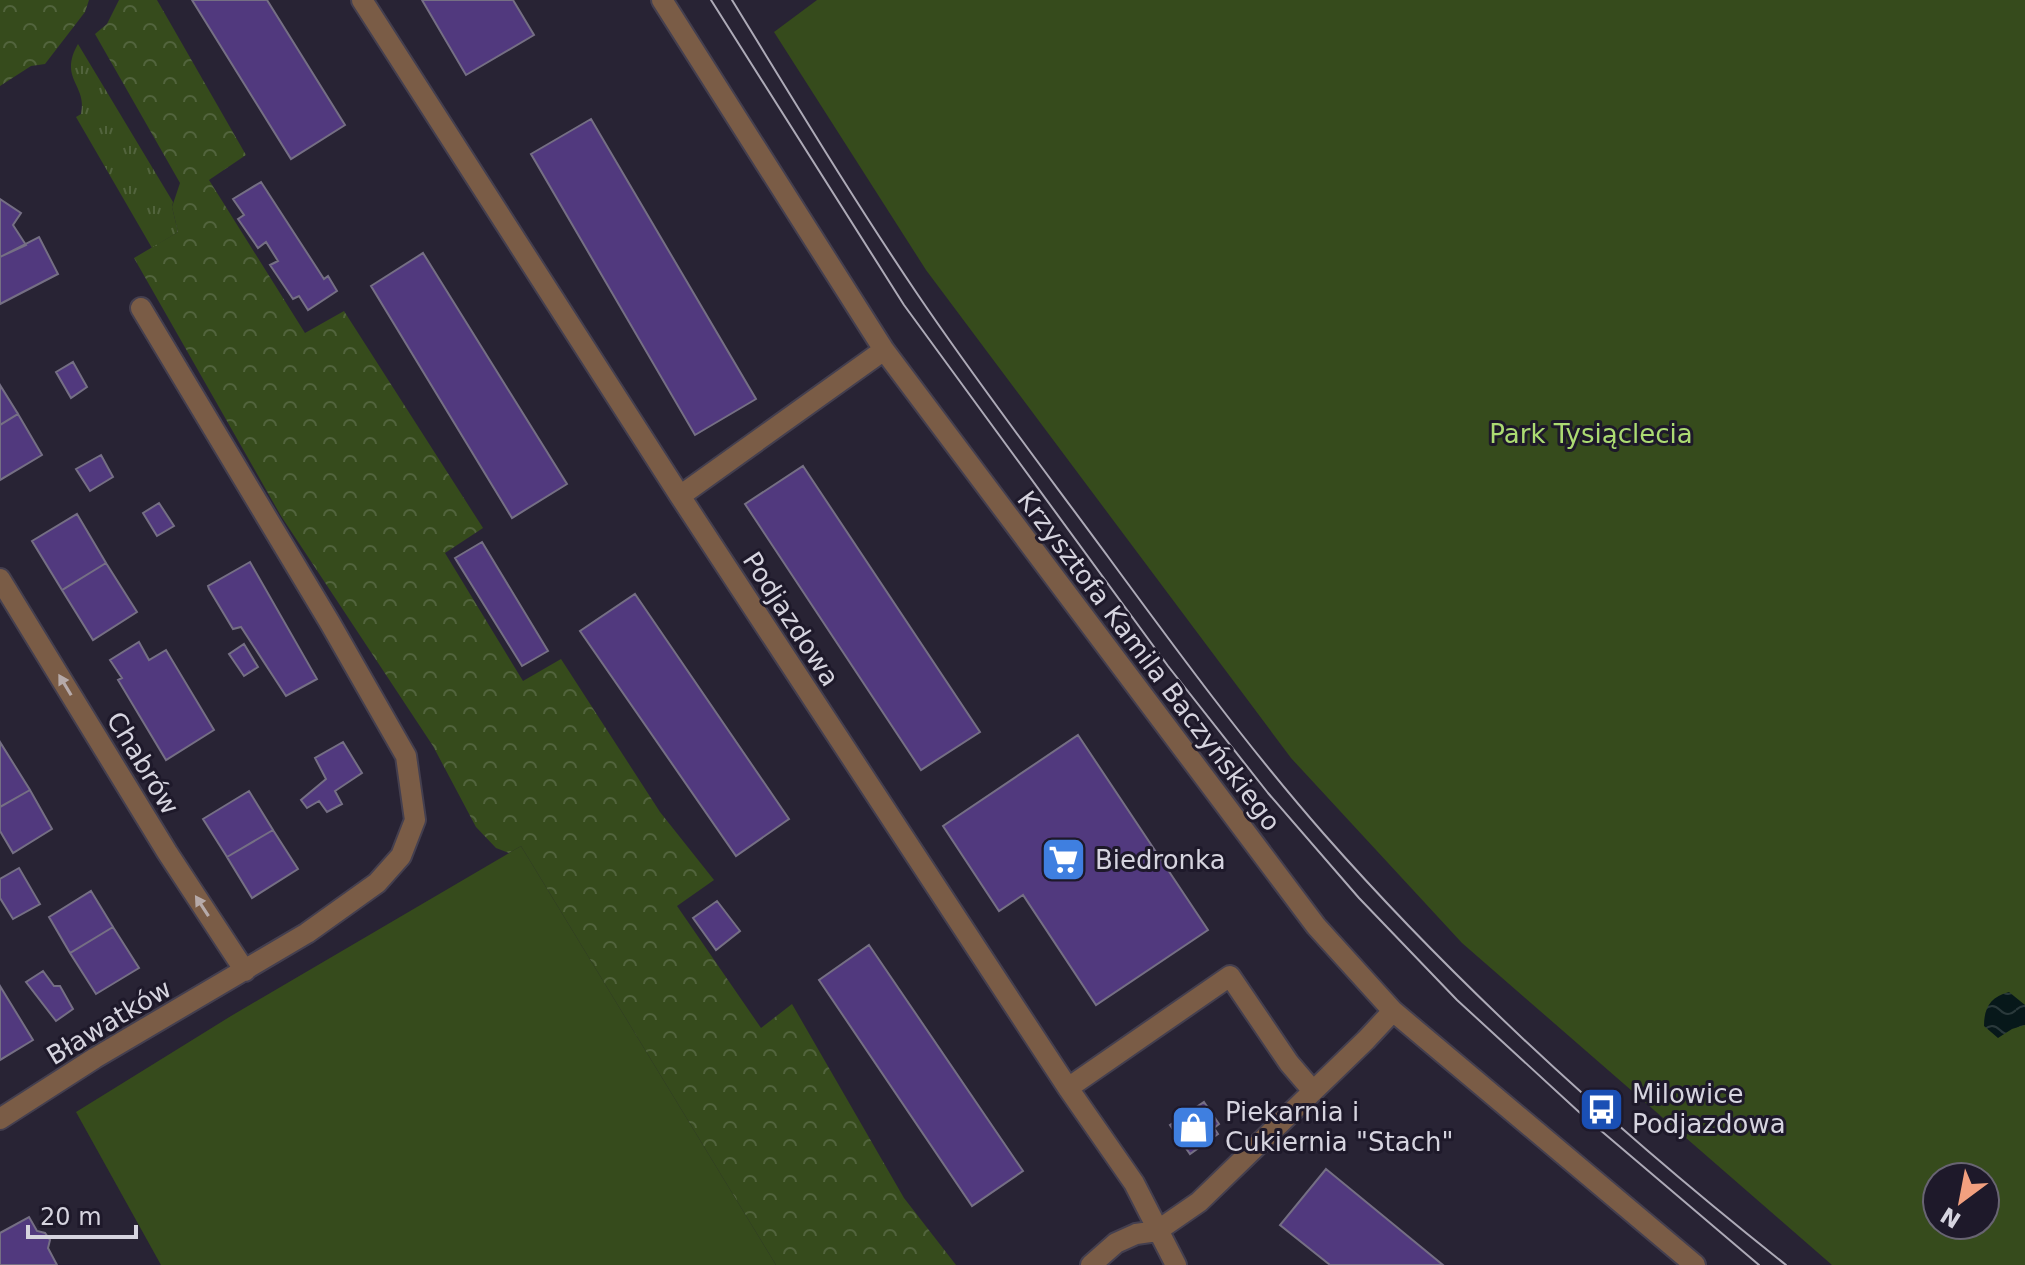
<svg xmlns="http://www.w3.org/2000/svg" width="2025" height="1265" viewBox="0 0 2025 1265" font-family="'DejaVu Sans',sans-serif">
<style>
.grass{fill:url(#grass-tufts)}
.forest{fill:url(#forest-crowns)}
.green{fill:#364b1c;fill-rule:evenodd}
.water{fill:url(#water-waves)}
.building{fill:#51397e;stroke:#756f84;stroke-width:2}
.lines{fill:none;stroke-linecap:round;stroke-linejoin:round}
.minor-casing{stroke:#443f4f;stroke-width:24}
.minor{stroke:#7a5c46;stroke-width:20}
.tram{stroke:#adaab7;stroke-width:2}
.oneway{fill:#b6aaa9}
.labels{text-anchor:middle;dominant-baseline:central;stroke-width:6;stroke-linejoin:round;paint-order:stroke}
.park-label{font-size:26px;fill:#acdb72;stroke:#1e192a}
.street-label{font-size:26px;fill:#d6d4df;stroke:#1e192a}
.poi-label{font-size:26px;fill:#d6d4df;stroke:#1e192a;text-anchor:start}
</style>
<defs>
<pattern id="grass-tufts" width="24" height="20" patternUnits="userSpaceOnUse" patternTransform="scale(2)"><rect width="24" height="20" fill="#364b1c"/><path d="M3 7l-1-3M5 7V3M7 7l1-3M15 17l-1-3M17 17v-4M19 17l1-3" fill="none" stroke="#52643d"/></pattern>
<pattern id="forest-crowns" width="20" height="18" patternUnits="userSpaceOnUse" patternTransform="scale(2)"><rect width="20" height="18" fill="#364b1c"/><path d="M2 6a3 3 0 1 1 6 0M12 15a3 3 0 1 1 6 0" fill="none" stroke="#52643d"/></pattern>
<pattern id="water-waves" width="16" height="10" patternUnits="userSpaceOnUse" patternTransform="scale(2)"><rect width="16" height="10" fill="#07181a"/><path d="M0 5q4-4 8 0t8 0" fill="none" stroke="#2a393b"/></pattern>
</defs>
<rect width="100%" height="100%" fill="#282334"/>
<path class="grass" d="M78,44L173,202L172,207L178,232L152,248L76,117L81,114C88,85 58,79 78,44Z"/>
<path class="forest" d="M0,0H89L85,12L45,64L31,66L0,86Z
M119,0H157L246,155L209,180L305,333L344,311L483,528L445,553L523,681L561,659L660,812L714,880L677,906L761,1028L792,1004L904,1198L956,1265H776L521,846L509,853L496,848L476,827L433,746L281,516L134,258L178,232L172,207L180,183L95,34L107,24Z"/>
<path class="green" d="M817,0H2025V1265H1832L1462,943L1291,758L926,270L774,32ZM1937,1177H1985V1225H1937Z
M521,846L776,1265H161L76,1112L231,1016Z"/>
<path class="water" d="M2009,992L2025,1005V1025L2012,1029L1998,1038L1984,1026C1984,1008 1990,997 2009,992Z"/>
<path class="building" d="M192,0H267L345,125L291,159Z
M422,0H513L534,35L466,75Z
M591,119L756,399L695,435L531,154Z
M261,182L324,279L328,276L337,291L308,310L299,296L293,299L270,265L278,261L266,242L258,248L238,219L244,215L233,199Z
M0,199L21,213L13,225L26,245L0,257Z
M39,237L58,274L0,304V257Z
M423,253L567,484L512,518L371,286Z
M73,362L87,387L71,398L56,372Z
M0,385L18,414L0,425Z
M18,414L42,455L0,480V425Z
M101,455L113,477L90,491L76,469Z
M803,466L980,732L921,770L745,504Z
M159,503L174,526L157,536L143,513Z
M77,514L106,563L62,590L32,541Z
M482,542L548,651L522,666L455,558Z
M250,562L317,679L286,696L241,627L233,629L209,589L208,586Z
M106,563L137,612L93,640L62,590Z
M635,594L789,819L736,856L580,631Z
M139,642L149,660L166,650L214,730L166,760L118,680L122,678L110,660Z
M244,644L258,667L244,676L229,654Z
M1078,735L1208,930L1096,1005L1023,895L999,911L943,826Z
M0,742L30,790L0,807Z
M343,742L362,773L335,791L342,804L327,812L319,801L307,808L301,800L326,779L315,758Z
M30,790L52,829L13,853L0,831V807Z
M249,791L273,830L227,857L203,819Z
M273,830L298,869L252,898L227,857Z
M19,868L40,904L13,919L0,898V879Z
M91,891L113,927L70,953L49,917Z
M717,901L740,931L716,950L693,918Z
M113,927L139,968L96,994L70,953Z
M869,945L1023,1171L972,1206L819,980Z
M43,971L54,986H60L73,1009L56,1021L26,982Z
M0,986L33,1040L0,1060Z
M1204,1102L1219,1124L1214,1128L1218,1134L1190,1154L1170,1125Z
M1326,1169L1443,1265H1330L1280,1225Z
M29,1217L37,1231L45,1233L50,1240L48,1248L57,1265H0V1233Z"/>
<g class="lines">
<defs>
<path id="minor" d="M362,0L680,496L1068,1088L1134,1183L1176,1265
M662,0L884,350L1316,926L1393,1011L1695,1265
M680,496L884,350
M0,579L167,852L245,971
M1068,1088L1230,976L1289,1063L1313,1091
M0,1119L95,1058L307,933L377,883L401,856L415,820L406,756L330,623L141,308
M1091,1265L1116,1243L1136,1234L1157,1231L1199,1202L1366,1040L1393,1011"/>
</defs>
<use href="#minor" class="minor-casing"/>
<use href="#minor" class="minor"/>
<path class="tram" d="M711,0L904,305L1168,666L1268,793L1359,898L1457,1000L1579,1112L1759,1265
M732,0C793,99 853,199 918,295C979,385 1045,471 1109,558C1178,652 1247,746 1324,834C1463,992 1621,1134 1786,1265"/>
</g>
<defs><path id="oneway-solid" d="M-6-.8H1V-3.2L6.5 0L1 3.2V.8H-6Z" transform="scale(2)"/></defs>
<g class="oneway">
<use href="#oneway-solid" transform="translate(65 685) rotate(-121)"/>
<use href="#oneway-solid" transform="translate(202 906) rotate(-123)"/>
</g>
<defs>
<symbol id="supermarket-square" viewBox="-11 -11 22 22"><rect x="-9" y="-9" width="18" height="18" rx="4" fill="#3f7fe0" stroke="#1e192a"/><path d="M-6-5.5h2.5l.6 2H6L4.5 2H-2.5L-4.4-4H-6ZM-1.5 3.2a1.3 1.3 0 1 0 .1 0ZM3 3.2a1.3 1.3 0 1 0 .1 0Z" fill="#fff"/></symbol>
<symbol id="bus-square" viewBox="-11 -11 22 22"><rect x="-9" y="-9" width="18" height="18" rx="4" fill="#1a4fb4" stroke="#1e192a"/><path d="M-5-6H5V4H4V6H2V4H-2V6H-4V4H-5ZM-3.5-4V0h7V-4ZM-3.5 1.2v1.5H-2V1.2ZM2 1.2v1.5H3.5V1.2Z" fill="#fff"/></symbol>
<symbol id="shop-square" viewBox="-11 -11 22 22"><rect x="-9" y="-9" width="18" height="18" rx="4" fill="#3f7fe0" stroke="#1e192a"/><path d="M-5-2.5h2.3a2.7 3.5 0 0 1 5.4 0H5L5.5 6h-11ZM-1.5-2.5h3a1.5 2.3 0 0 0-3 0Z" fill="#fff"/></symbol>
</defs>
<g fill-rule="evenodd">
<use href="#supermarket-square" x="1038" y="834" width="51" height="51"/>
<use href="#bus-square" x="1576" y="1084" width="51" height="51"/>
<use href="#shop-square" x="1168" y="1102" width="51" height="51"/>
</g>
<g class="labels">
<g class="park-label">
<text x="1591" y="434">Park Tysiąclecia</text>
</g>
<g class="street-label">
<text transform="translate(791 619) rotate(57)">Podjazdowa</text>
<text transform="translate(1149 661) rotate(53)">Krzysztofa Kamila Baczyńskiego</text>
<text transform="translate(143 763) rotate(59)">Chabrów</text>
<text transform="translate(109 1022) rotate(-31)">Bławatków</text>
</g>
<g class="poi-label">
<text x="1095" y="860">Biedronka</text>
<text x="1632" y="1094">Milowice<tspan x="1632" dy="30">Podjazdowa</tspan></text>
<text x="1225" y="1112">Piekarnia i<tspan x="1225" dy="30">Cukiernia "Stach"</tspan></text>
</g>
</g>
<g transform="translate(1961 1201) rotate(212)"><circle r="38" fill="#1e192a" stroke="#686472" stroke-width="2"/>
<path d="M0-6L14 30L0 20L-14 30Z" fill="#f2a07f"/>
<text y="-12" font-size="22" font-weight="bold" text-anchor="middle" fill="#d6d4df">N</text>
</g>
<path d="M28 1225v12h108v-12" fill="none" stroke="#d6d4df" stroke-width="4"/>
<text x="40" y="1225" font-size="24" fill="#d6d4df" stroke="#1e192a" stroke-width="6" paint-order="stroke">20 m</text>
</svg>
